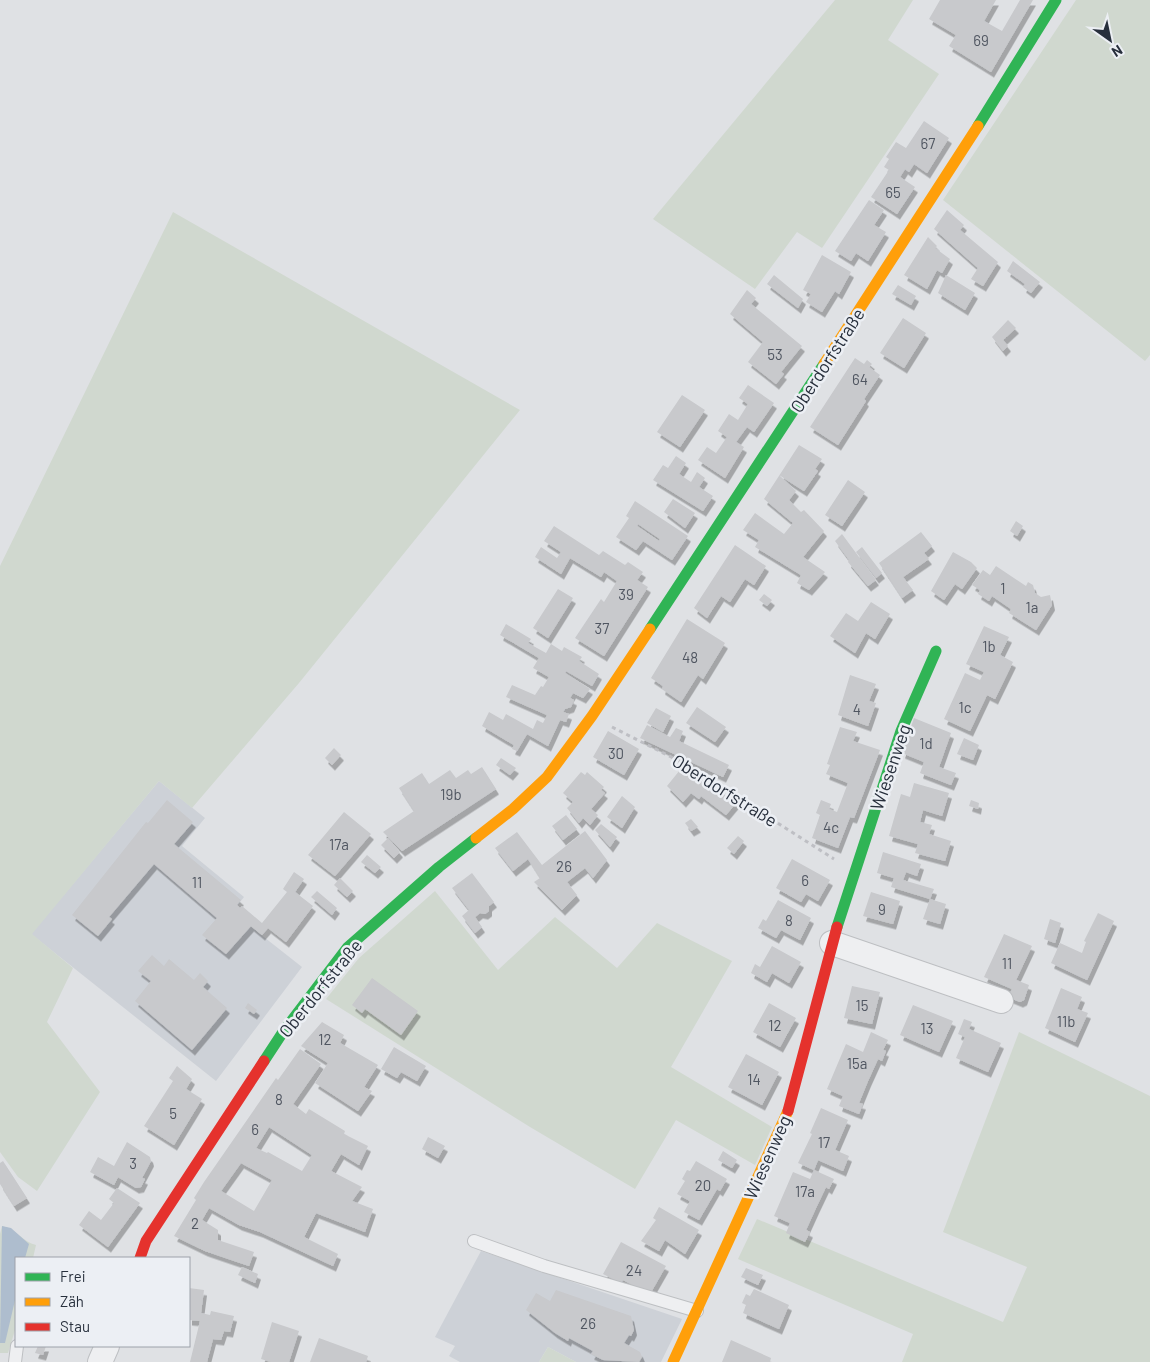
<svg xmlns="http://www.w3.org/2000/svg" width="1150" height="1362" viewBox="0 0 1150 1362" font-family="Barlow,sans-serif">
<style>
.built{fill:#cdd1d7}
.green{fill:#d0d8cf}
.water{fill:#aebdce}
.building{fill:#c8c9cc;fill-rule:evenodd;filter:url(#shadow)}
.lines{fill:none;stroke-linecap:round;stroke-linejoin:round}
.lane-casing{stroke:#bdbfc2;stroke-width:14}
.street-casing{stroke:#bdbfc2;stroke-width:26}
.path{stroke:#bebfc4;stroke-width:3;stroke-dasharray:4 4;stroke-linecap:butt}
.lane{stroke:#eeeff1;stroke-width:12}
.street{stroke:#eeeff1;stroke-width:24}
.fast{stroke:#30b455;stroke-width:11}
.slow{stroke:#ff9f0a;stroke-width:11}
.jam{stroke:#e5322d;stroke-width:11}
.labels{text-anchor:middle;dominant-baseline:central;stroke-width:5;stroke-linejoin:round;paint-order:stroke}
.number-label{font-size:15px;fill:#505661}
.street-label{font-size:18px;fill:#272f3c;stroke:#eceff4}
</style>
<defs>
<filter id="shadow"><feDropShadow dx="3" dy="5.5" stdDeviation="0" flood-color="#0004"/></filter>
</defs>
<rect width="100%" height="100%" fill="#dfe1e4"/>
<path class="built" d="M159,781L205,818L182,846L244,897L232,912L302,967L216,1081L31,934Z
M481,1251L682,1319L661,1362H576L548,1347L539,1362H460L449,1356L455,1346L435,1337Z"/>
<path class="green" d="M835,0H913L888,40L939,74L822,248L797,232L755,289L653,219Z
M1076,0H1150V355L1145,361L943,200Z
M173,212L520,410L299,683L192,808L159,781L32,934L73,968L47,1022L100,1092L37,1191L18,1177L0,1152V566Z
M435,891L498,970L555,917L617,968L657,923L732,961L671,1067L772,1127L755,1165L676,1120L635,1189L530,1127L326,999L359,958Z
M1019,1032L1150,1096V1362H902L913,1334L738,1259L757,1219L1003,1322L1027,1267L943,1232Z
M2,1226C16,1229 23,1242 36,1245L33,1258H16V1327L8,1353H0V1234Z
M548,1347L576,1362H539Z"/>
<path class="water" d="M2,1226L11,1228L29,1244L25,1258H16V1296L5,1343H0Z"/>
<path class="building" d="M940,0H996L984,21L1002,31L1020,0H1033L991,72L949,46L956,35L929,19Z
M924,121L949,138L927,173L914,164L909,172L905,169L900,177L915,187L897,214L871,197L889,170L884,167L889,159L886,157L896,142L906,148Z
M869,200L884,210L874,225L886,232L868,261L856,253L851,261L835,251Z
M947,210L964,225L960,230L998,262L983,286L971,279L978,268L934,229Z
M928,237L937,246L935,248L950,259L942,273L937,270L927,289L904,275Z
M822,255L851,272L839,294L835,291L822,312L806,302L811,294L803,290Z
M1013,261L1040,282L1031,293L1023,287L1025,284L1007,271Z
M774,275L803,299L798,308L767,284Z
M946,275L975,293L965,310L938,293Z
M898,285L916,296L911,305L892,294Z
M747,290L756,298L751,304L802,346L781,372L784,374L776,384L748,362L763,342L730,314Z
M903,318L926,333L904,368L880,353Z
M1008,320L1016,328L1003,340L1008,346L1003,351L992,337Z
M855,358L864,364L867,360L872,364L869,367L880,375L864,399L866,401L838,445L810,427Z
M748,385L774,403L754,432L747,427L736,442L744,447L725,478L698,460L707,447L716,453L727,437L718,431L729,414L738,420L748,404L739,398Z
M682,395L705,410L680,447L657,432Z
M799,445L822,459L815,469L818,471L804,491L779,475L796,491L789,500L801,512L804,510L824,531L803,557L825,572L809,590L797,583L801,575L755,547L759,540L743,530L755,513L784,534L793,523L764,499Z
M676,456L686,463L679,474L691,482L697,472L705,478L699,487L713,496L703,511L653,480L663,465L668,468Z
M848,480L865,492L842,526L825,515Z
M673,499L695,513L685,528L664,512Z
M635,501L688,536L672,560L643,541L636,550L616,537L629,518L626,516ZM638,524L660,539L659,541L637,526Z
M1016,521L1023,526L1017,536L1010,531Z
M554,526L599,555L603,551L625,565L628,562L643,572L637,580L648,587L604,656L575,638L601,599L604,602L617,581L604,572L601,577L570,558L561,574L535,557L541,547L557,558L561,552L544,541Z
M921,532L932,546L924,553L929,559L903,577L913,590L902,598L879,563Z
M842,534L876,580L868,586L848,562L849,560L835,541Z
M735,545L766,566L754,585L745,579L730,602L721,596L707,618L694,608Z
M862,547L882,573L876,578L856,552Z
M953,552L971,562L977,568L962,589L955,584L944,600L931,591Z
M996,566L1026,586L1028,582L1033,585L1035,593L1041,597L1050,595L1052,605L1036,630L1009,613L1011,609L992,596L989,601L978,594L980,590L972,585L983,570L990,575Z
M558,589L573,598L548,638L533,628Z
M764,594L772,600L767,606L759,600Z
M871,602L890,614L875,639L866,633L855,653L830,636L846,613L858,621Z
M687,619L725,643L703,679L698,675L681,702L662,689L663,686L651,678Z
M506,624L531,639L528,643L546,653L551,644L562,651L564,647L582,657L579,661L599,674L592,686L566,671L565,673L590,689L583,698L573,693L570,698L574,700L571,707L565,709L563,712L569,714L566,722L560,720L548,746L527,734L517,751L512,749L514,745L482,726L489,712L503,720L506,714L533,729L537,720L543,723L547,715L506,697L512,685L535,695L541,686L543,687L549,677L533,668L539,658L500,635Z
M984,626L1009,637L1000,655L1013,662L995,699L987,695L970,731L944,719L965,673L980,680L984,672L966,664Z
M850,675L876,684L869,701L876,703L868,726L838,715Z
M697,707L726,727L715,742L686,723Z
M656,708L671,716L663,732L647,723Z
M914,718L951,733L939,767L956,773L951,785L920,773L924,762L902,753Z
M647,725L670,737L676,728L683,731L679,741L729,765L723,777L640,738Z
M840,727L857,732L853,741L880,750L854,818L850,817L838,848L812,838L820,815L816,813L821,800L831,804L829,809L837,812L848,783L826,774L830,765L827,764Z
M608,731L639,749L624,775L593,757Z
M964,738L979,745L973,760L957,754Z
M334,748L341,755L332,765L325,758Z
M501,758L516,768L510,775L496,765Z
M684,765L736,803L726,815L701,796L699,799L691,793L683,802L667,786Z
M482,767L496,789L402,851L383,832L414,811L399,788L422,773L429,784L450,770L456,778L468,770L471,774Z
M581,772L585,775L587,772L604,787L601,790L605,793L591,809L598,815L590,825L583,818L579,823L567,808L573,802L563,793Z
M914,783L949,793L942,816L923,810L920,822L932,825L929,834L951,841L945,861L915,853L918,844L889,836L901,794L910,797Z
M622,796L635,807L622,828L607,817Z
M167,800L193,822L174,844L241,900L237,905L240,908L242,906L262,923L287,892L283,889L294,872L304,879L295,892L313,906L286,942L268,928L262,935L251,926L226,954L202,935L217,918L154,864L109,917L112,919L98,936L72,915L146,822L148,823Z
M971,800L979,803L978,809L969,806Z
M344,812L371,834L335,876L308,855Z
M566,815L577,829L563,840L552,826Z
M691,819L698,827L691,831L685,823Z
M601,824L617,837L610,847L595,830Z
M585,831L607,860L593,878L585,868L567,882L577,895L562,910L534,882L540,878L528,859L513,871L495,848L517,832L542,865Z
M738,836L744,841L734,854L727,848Z
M388,838L400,852L394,858L381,845Z
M883,852L921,864L917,876L906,872L903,880L934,889L930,899L946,904L940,924L923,919L930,899L891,887L894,878L877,873Z
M367,855L381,867L375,873L361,862Z
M792,859L830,880L818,901L806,894L801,902L776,888Z
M472,873L494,902L489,906V911L485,914L480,913L475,917L482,927L475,933L462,916L469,910L452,888Z
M340,878L353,891L347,897L334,885Z
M317,891L337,908L332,915L311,897Z
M871,892L900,901L893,924L863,916Z
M778,900L811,918L800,940L781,930L776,938L758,928L763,919L766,921Z
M1098,913L1114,921L1087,980L1051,963L1060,943L1082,953L1086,942L1084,941Z
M1050,919L1061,923L1055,943L1044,939Z
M1004,934L1032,946L1016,980L1029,985L1024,1000L1020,1002L1008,997L1012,989L984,977Z
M772,946L801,962L789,983L772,973L767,982L751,973L755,964L760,967Z
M152,955L164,966L169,959L194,980L200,973L208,981L203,987L227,1008L192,1050L135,1001L151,981L138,971Z
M372,978L418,1011L401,1035L365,1009L362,1013L352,1005Z
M852,986L880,992L872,1024L844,1018Z
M1061,988L1082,997L1077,1009L1088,1013L1075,1042L1045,1028Z
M248,1003L257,1010L254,1014L245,1008Z
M769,1003L796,1018L780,1047L753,1032Z
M913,1005L953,1021L939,1052L900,1035Z
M964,1019L972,1022L969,1029L1001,1043L988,1072L956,1058L965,1037L958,1034Z
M322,1022L344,1035L340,1043L378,1065L364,1087L372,1091L358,1111L315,1083L328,1063L301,1046Z
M871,1032L888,1040L883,1050L886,1051L882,1061L878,1059L868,1081L859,1103L863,1104L859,1114L839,1106L843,1096L827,1089L846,1044L863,1052Z
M394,1047L426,1066L417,1081L401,1072L397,1078L381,1069Z
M300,1049L321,1064L293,1104L306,1114L309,1109L345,1131L344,1134L368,1146L359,1165L341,1154L331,1171L362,1187L352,1201L373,1209L365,1232L316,1213L304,1237L338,1254L333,1266L260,1232L239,1225L209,1208L202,1220L218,1230V1240L254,1252L249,1266L205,1251L174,1236L196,1200L194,1198L204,1182L276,1078L278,1080ZM269,1127L312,1155L302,1171L268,1152L267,1153L256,1148ZM241,1163L272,1180L254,1211L221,1191Z
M746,1054L779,1072L762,1105L728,1087Z
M177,1066L192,1079L186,1089L202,1099L174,1145L144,1126L173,1081L169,1078Z
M821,1108L848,1120L835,1150L849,1156L843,1171L818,1160L814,1170L798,1163L812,1134L810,1133Z
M428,1137L445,1146L438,1158L422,1149Z
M127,1142L150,1157L151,1161L142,1178L145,1179L141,1187L136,1188L118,1177L114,1185L90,1172L98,1157L114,1166Z
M723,1151L737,1160L732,1168L718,1160Z
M3,1161L27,1198L14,1206L0,1184V1163Z
M696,1161L727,1179L720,1191L717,1189L699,1220L684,1212L690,1201L677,1194L685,1181L682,1179L687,1170L690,1171Z
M814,1170L834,1179L829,1189L826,1187L816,1208L806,1230L810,1232L805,1242L786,1233L790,1223L774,1216L793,1172L810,1179Z
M117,1188L140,1203L108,1247L79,1225L89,1211L101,1220L114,1203L109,1199Z
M659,1207L699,1230L685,1254L665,1240L659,1251L641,1241L656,1220L653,1218Z
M621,1242L666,1266L650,1294L623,1280L621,1283L603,1274Z
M242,1267L258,1274L255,1283L238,1275Z
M746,1268L763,1275L758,1285L741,1277Z
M189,1288L204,1290L201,1313L210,1315L211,1311L234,1316L230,1332L224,1331L221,1340L213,1339L207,1362H190L200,1321L189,1320Z
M754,1289L789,1305L779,1329L743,1313L746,1305L742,1303L746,1294L750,1296Z
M556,1290L631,1316L634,1330L631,1336L629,1335L624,1343L640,1352L642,1357L639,1362L603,1360L591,1354L593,1351L569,1338L568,1341L555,1333L526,1310L536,1293L550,1301Z
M272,1322L299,1331L289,1362H271L261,1359Z
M319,1338L368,1356L366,1362H310Z
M731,1340L771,1358L770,1362H722Z
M38,1346H46L43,1355L35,1353Z"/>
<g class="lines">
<defs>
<path id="lane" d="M474,1241L544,1266L697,1311
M15,1362L17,1346"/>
<path id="street" d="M832,943L1001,1001
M100,1362L107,1346"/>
</defs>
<use href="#lane" class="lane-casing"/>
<use href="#street" class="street-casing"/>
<path class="path" d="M612,727L685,764L834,859"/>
<use href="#lane" class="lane"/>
<use href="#street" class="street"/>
<path class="fast" d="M978,126L1056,0
M650,629L824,364
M837,927L901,731L936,651
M264,1061L283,1032L347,948L439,867L476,838"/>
<path class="slow" d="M824,364L978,126
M476,838L513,809L547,777L592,716L650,629
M673,1362L788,1111"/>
<path class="jam" d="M788,1111L837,927
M140,1258L146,1241L264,1061"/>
</g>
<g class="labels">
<g class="number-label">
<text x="981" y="40">69</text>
<text x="928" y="143">67</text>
<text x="893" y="192">65</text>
<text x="775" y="354">53</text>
<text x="860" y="379">64</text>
<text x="1003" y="588">1</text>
<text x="626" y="594">39</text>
<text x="1032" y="607">1a</text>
<text x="602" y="628">37</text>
<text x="989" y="646">1b</text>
<text x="690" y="657">48</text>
<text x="965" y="707">1c</text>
<text x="857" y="709">4</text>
<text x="926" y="743">1d</text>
<text x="616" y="753">30</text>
<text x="451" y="794">19b</text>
<text x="831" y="827">4c</text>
<text x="339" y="844">17a</text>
<text x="564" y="866">26</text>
<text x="805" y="880">6</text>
<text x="197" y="882">11</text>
<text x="882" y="909">9</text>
<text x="789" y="920">8</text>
<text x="1007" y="963">11</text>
<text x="862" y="1005">15</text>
<text x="1066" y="1021">11b</text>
<text x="775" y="1025">12</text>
<text x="927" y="1028">13</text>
<text x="325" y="1039">12</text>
<text x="857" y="1063">15a</text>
<text x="754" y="1079">14</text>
<text x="279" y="1099">8</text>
<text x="173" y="1113">5</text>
<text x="255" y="1129">6</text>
<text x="824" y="1142">17</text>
<text x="133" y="1163">3</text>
<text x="703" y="1185">20</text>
<text x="805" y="1191">17a</text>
<text x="195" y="1223">2</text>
<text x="634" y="1270">24</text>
<text x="588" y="1323">26</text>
</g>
<g class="street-label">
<text transform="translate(827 360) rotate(-57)">Oberdorfstraße</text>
<text transform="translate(890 767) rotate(-71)">Wiesenweg</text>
<text transform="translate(725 790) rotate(32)">Oberdorfstraße</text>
<text transform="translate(320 988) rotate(-51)">Oberdorfstraße</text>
<text transform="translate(767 1157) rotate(-66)">Wiesenweg</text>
</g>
</g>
<rect x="15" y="1257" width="175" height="90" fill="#eceff4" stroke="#9da2aa"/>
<rect x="25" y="1273" width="25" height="8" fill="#30b455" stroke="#9da2aa"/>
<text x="60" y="1282" font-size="15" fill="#272f3c">Frei</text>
<rect x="25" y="1298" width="25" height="8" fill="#ff9f0a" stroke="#9da2aa"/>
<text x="60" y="1307" font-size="15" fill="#272f3c">Zäh</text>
<rect x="25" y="1323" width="25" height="8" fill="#e5322d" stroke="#9da2aa"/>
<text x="60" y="1332" font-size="15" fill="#272f3c">Stau</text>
<g transform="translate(1110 40) rotate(147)" stroke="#eceff4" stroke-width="4" paint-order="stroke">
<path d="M0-4L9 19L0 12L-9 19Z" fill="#272f3c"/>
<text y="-8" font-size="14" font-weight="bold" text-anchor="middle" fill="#272f3c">N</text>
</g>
</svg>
